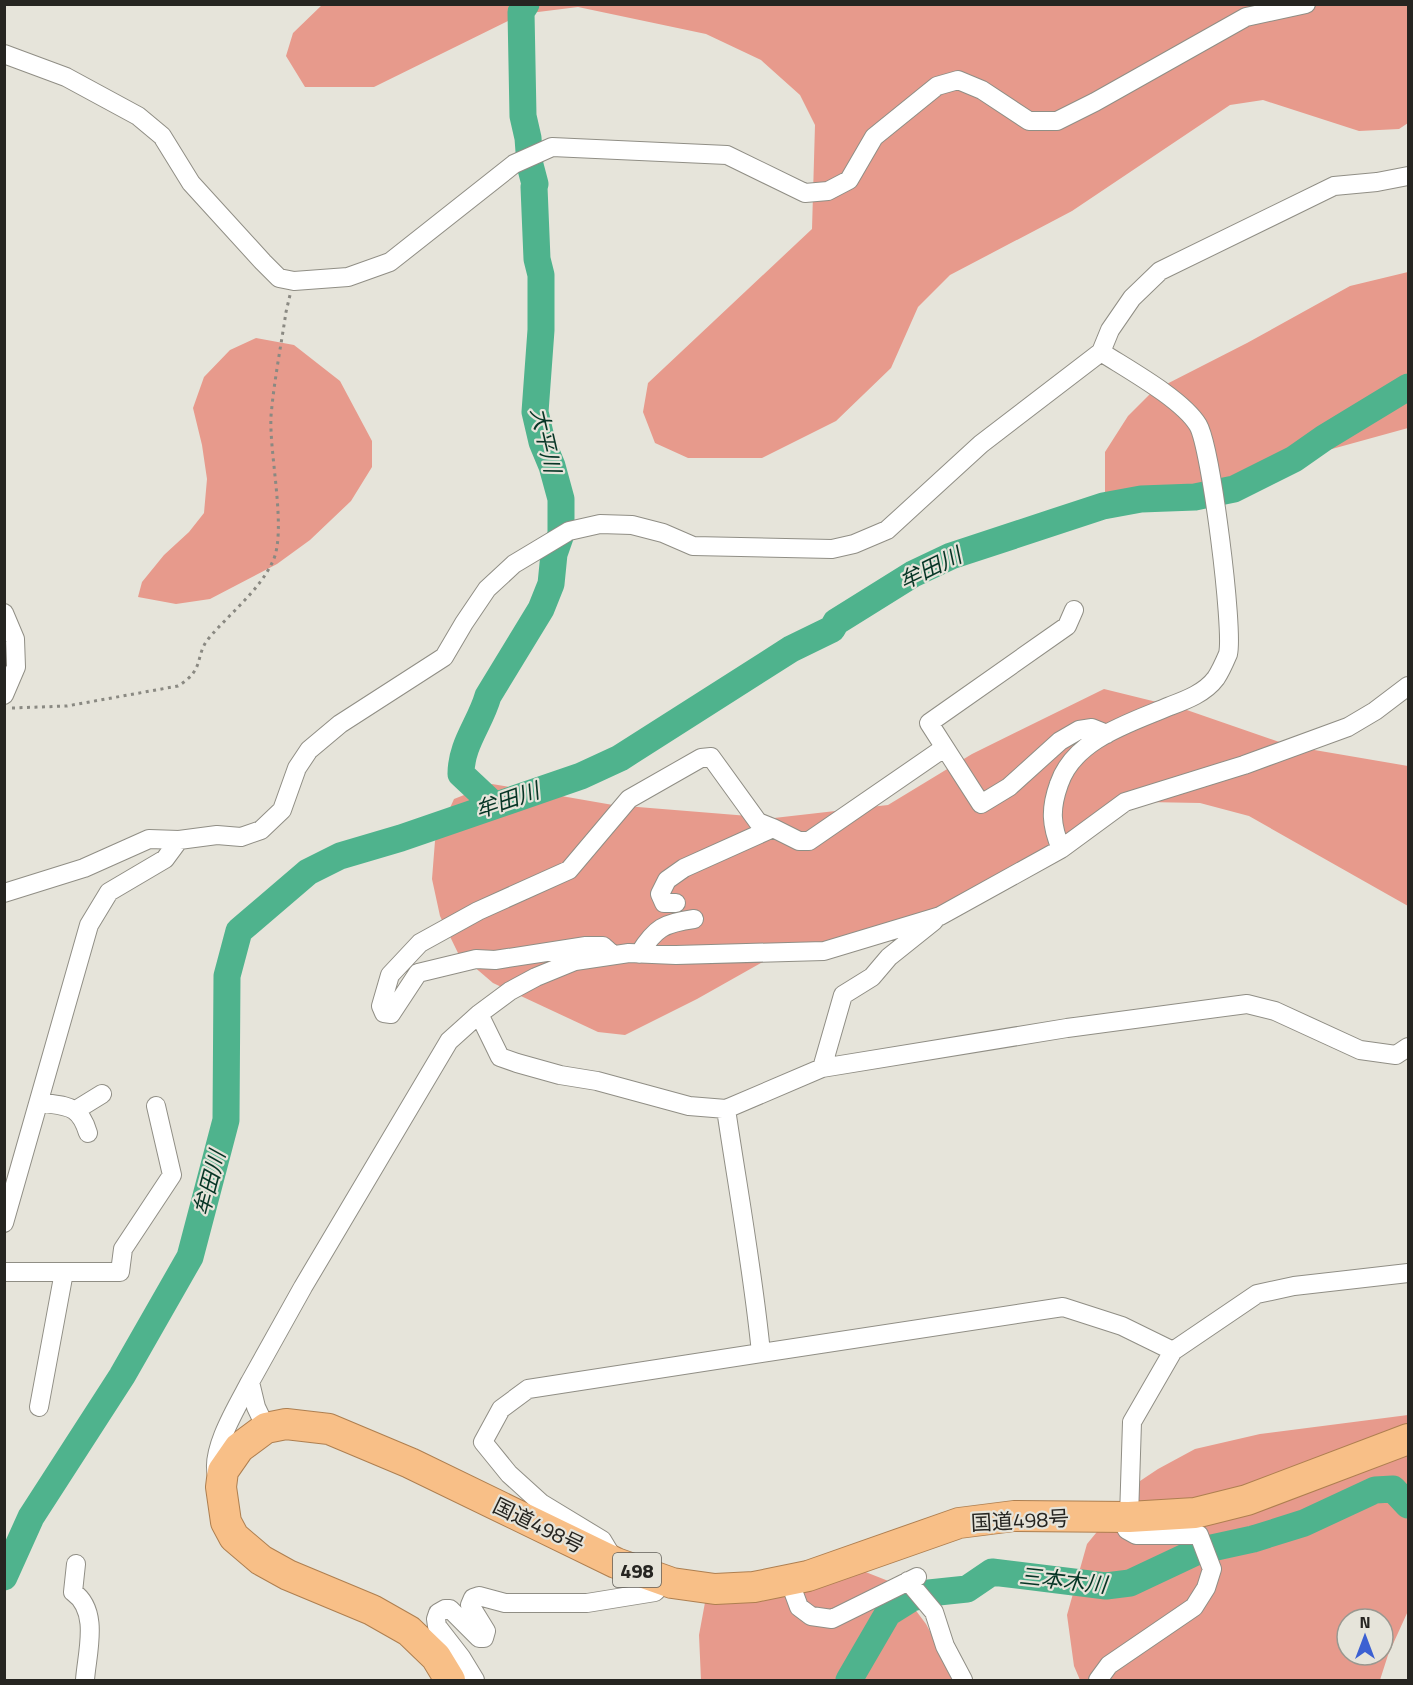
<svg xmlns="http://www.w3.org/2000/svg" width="1413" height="1685" viewBox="0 0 1413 1685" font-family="'Titillium Web','Noto Sans JP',sans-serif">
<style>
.green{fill:#e79a8c;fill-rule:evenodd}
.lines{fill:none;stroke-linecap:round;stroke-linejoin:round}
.river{stroke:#4fb38d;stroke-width:27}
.minor-casing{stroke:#908e85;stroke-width:20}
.trunk-casing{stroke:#ae7f50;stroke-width:32}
.path{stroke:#8a8982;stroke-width:3;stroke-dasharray:3 4.5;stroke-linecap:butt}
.minor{stroke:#fff;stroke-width:18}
.trunk{stroke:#f8bf87;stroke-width:30}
.labels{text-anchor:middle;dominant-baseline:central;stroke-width:4.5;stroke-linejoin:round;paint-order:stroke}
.shield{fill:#e6e4da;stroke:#605e58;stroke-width:1.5}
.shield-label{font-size:20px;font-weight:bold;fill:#262521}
.street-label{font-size:21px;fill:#262521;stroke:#e6e4da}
.water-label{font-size:22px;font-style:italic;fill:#063525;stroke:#e6e4da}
</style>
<rect width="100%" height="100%" fill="#e6e4da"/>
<path class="green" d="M323,4L1408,5V123L1399,129L1359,131L1263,100L1230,105L1072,211L950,275L918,307L891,368L836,421L762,458H688L655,443L643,412L648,383L812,229L815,125L800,95L761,60L706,34L578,7L522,14L374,87H305L286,56L293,33Z
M1408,272V428L1292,460L1249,479L1212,500L1146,503L1122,500L1105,492V452L1128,416L1153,391L1247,343L1350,286Z
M256,338L294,345L340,381L372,441V467L351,501L310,540L277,564L210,599L176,604L138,597L142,582L164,555L189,532L204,513L207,479L202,445L193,408L204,377L230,350Z
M1104,689L1181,708L1291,746L1408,766V906L1249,816L1200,803L1147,802L1098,814L962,912L775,955L697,999L625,1035L598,1032L493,983L458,953L440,916L432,879L435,841L454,799L492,784L613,805L774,818L888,805L972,754Z
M1408,1415V1611L1388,1655L1380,1680H1080L1074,1666L1067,1615L1087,1544L1137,1483L1158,1469L1195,1449L1260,1434ZM1347,1619H1383V1655H1347Z
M863,1571L896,1584L926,1624L956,1680H701L699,1635L706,1597Z"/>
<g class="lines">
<path class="river" d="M494,805L461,774C461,744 480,724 488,696L541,609L551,584L554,554L561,534V499L552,466L542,442L535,412L541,330V275L537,259L534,187L535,184L530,165L528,138L523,116L521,12L526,4
M4,1577L31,1517L122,1376L190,1257L226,1120L227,976L239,931L308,872L340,856L401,838L581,776L620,758L791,649L832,629L836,622L913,574L951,556L1103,506L1141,499L1195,497L1234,489L1294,459L1324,438L1408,387
M849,1680L888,1613L912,1598L929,1593L967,1589L992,1572L1106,1586L1130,1583L1198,1551L1253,1539L1304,1523L1375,1490L1393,1489L1408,1505"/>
<defs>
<path id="minor" d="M4,54L66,77L138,116L162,136L191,183L263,262L279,278L294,281L348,277L390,262L514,164L552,147L727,155L805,193L828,191L849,180L874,137L937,86L958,80L982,90L1029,121H1057L1095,102L1246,17L1306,4
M1074,610L1067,626L929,723L981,804L1009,787L1060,741L1079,730L1092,728L1107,734
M4,613L15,639L16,667L4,695
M1061,849C1051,825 1050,809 1059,784C1074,739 1130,723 1170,706C1186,700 1205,693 1216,678C1220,672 1225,661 1228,654C1234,630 1211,447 1198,425C1182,399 1129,370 1101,352
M4,893L84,868L149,839L179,840L217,835L241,837L261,830L282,810L297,768L309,750L340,724L444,657L464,623L487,589L514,564L569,531L600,524L632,525L663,533L693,546L832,549L854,544L887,530L981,444L1101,352L1110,330L1132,298L1160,271L1334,186L1377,182L1408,176
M676,903H664L660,894L667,880L684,868L773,828L799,841H809L944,748
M639,954C655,928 664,923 694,919
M613,955L603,946H586L495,960L476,959L418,973L391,1014L384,1013L381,1006L390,975L420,943L478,911L569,870L629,799L701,758L711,757L758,822L773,828
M479,1014L500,1057L517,1063L560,1075L597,1081L689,1106L726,1109L822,1068L1067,1028L1247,1004L1275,1011L1360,1050L1396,1055L1408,1047
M822,1068L843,995L872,977L889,957L934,921
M39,1102C66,1107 79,1103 88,1133
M76,1110L102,1094
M4,1223L89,925L109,892L165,859L179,840
M4,1272H120L123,1249L172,1175L156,1106
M761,1353L1063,1307L1122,1326L1173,1351
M39,1407L64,1272
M266,1428L256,1407L250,1382L303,1287L449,1041L479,1014L510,991L536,977L575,961L629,953L676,955L824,951L940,916L1061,849L1125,802L1244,765L1348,727L1375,711L1408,686
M217,1475C210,1450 238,1405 250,1382
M1129,1517L1132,1422L1173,1351L1257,1294L1294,1286L1408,1273
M611,1555L602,1540L541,1503L509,1474L483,1442L501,1409L528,1389L761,1353C753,1271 738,1190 726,1109
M76,1564L73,1592C100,1611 87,1652 85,1680
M789,1580L799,1607L811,1616L832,1619L917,1577
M908,1581L934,1612L945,1646L963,1680
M475,1680L461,1657L437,1626L436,1619L438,1613L445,1609H450L479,1638H484L486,1631L470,1605L473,1598L479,1596L505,1603H587L655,1592L666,1581
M1098,1680L1109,1665L1194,1607L1206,1588L1212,1569L1199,1535H1136L1127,1530L1120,1517"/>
<path id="trunk" d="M450,1680L436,1657L409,1631L372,1610L288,1575L261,1560L234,1537L226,1522L221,1487L223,1471L239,1448L266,1428L286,1424L329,1429L410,1463L616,1563L672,1583L715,1589L754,1587L808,1576L959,1523L1014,1516L1129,1517L1195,1513L1247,1500L1408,1439"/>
</defs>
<use href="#minor" class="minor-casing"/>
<use href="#trunk" class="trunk-casing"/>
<path class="path" d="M12,708L67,706L178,686C206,669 194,656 209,638C230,613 259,591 273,561C287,530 269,454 271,416C274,381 281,346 286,312L290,295"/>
<use href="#minor" class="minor"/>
<use href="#trunk" class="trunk"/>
</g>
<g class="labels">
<rect class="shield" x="613" y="1553" width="48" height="34" rx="4.5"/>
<g class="shield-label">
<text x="637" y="1570">498</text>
</g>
<g class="street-label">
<text transform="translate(1020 1520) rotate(-3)">国道498号</text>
<text transform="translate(539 1525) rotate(26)">国道498号</text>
</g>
<g class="water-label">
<text transform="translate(546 440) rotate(77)">大平川</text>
<text transform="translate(930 568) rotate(-26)">牟田川</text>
<text transform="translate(507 800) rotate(-19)">牟田川</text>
<text transform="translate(209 1183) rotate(-75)">牟田川</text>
<text transform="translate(1063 1580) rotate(6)">三本木川</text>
</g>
</g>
<rect width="1413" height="1685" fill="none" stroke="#262521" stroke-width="12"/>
<g transform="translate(1365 1637)"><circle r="28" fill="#e6e4da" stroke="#999890" stroke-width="1.5"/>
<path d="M0-4.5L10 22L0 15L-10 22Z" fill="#3c60d2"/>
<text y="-9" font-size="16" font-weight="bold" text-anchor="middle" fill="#262521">N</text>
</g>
</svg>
